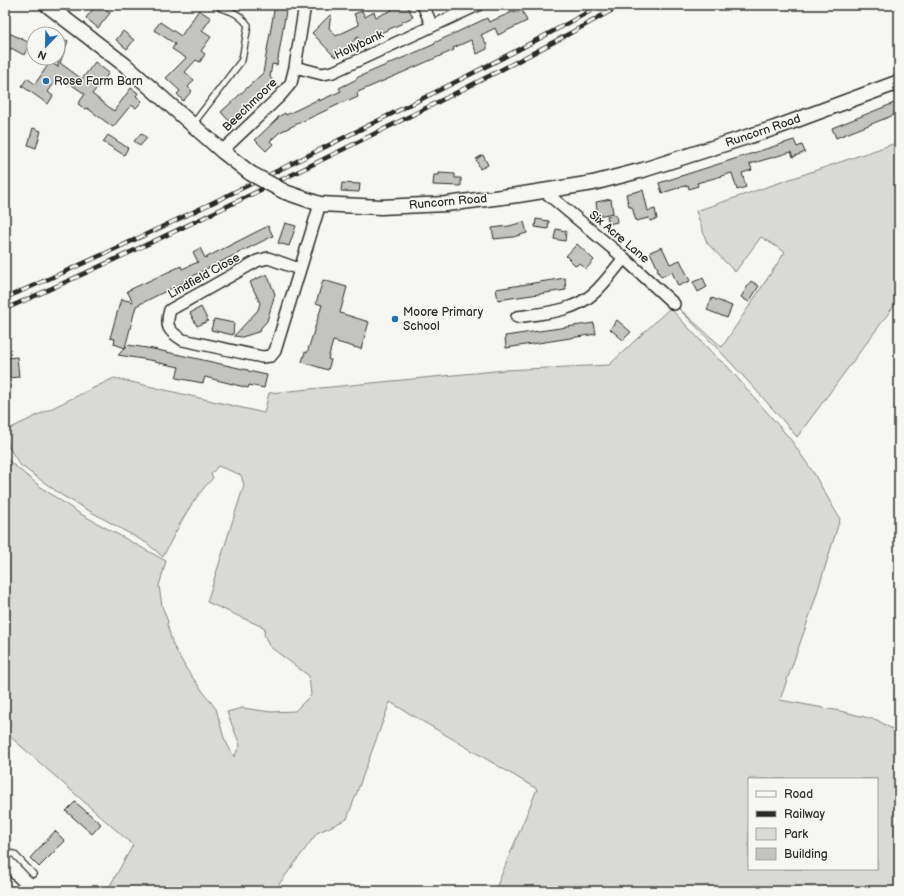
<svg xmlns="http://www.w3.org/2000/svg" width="904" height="896" viewBox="0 0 904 896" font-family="'Balsamiq Sans',sans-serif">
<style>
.green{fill:#d9d9d5;stroke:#828280;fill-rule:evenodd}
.building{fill:#c3c3c0;stroke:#2b2b2b}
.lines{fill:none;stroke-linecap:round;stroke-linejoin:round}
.service-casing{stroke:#2b2b2b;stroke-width:8}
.minor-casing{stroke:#2b2b2b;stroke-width:14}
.tertiary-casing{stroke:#2b2b2b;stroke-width:17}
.service{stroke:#f6f6f2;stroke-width:5.5}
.minor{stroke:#f6f6f2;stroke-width:11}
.tertiary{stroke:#f6f6f2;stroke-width:14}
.rail-casing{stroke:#2b2b2b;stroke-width:4.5}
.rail{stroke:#f6f6f2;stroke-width:3;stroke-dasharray:9;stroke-linecap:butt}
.tertiary-bridge-casing{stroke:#2b2b2b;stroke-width:17;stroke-linecap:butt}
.tertiary-bridge{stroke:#f6f6f2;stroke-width:14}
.poi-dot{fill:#1f6fb2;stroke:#f6f6f2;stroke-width:1.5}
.labels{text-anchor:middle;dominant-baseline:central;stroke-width:3;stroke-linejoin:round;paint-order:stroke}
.street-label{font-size:12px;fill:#2b2b2b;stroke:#f6f6f2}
.poi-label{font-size:12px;fill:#2b2b2b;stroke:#f6f6f2;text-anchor:start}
</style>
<rect width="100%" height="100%" fill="#f6f6f2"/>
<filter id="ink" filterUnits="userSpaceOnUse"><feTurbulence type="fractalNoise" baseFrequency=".025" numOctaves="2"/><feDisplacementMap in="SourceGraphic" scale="8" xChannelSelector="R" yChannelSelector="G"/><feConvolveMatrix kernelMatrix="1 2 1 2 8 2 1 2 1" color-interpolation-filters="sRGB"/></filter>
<g filter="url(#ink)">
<path class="green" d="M899,142V299L797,437C758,391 717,347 674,304L722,347L785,252L761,237L735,272L707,243L696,211Z
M670,308L716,357L727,366L791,440L813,472L840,519L812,609L780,700L840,711L877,720L899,733V891H527L496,888L537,789L390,702L347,819L317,833L274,891H107L133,845L5,732V639L7,637L5,636V456L10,462L42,488L79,513L166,561L159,586L162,606L168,622L167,624L173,645L187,670L216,709L224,738L234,757L240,745L227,712L242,708L271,712L295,711L311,695L309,676L269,646L264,634L265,628L207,602L244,485L241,475L218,466L211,474L213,478C191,500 177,529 163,557L148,544L63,496L20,465L8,446L5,438L7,430L114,378L264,413L269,393L505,370L609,365ZM749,779H877V869H749Z"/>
<path class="building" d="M96,5H100L110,13L98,28L86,18Z
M275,5H287L277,65L272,64L270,77L273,81L230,122L221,112L263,73Z
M390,5H407L413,17L402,22L403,23L360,42L358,37L335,57L312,33L331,14L329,28L336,36L359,25L354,14L362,11L365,17L374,12L376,17L392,10Z
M199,10L211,18L202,31L211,37L201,51L205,54L200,62L196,60L185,72L194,80L188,87L192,91L183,101L177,94L180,91L166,78L186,58L172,49L175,44L154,30L160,22L181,36Z
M522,10L527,21L498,35L495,28L481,35L487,45V49L477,54L471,40L453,48L454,50L358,92L357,94L358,97L349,101L348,100L280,132L270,141L273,144L266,151L255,140L278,118V117L285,113L286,115L319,99V101L341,91L339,88L357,79L356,78L435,44L434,43L487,18L489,22L515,11L516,13Z
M5,31L30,43L24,55L11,48L5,61Z
M123,31L134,40L127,49L116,40Z
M58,37L68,41L60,63L82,79L95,62L109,73L92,94L114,111L131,88L138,93L136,96L142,101L136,108L131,105L113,127L87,108L85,109L78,104L85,94L59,76L48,92L53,96L48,104L22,86L27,78L35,84L50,62L58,67Z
M899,101V113L836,138L832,128Z
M33,128L41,131L36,148L28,145Z
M141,133L147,138L140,146L134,141Z
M108,135L128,148L124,155L103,142Z
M794,140L797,147L802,145L805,152L793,157L791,152L750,164L752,170L742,173L746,187L737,190L732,173L697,183L698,186L689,189L688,185L662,193L659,183Z
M483,155L488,165L480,169L476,159Z
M439,173L455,174V178H461V186L433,185L434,175H439Z
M342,183L360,184L359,192L341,191Z
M643,190L648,211L655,209L657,219L650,221L649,218L636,221L632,207H629L626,194Z
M611,199L613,213L598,216L596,202Z
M616,215L617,222L609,224L607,216Z
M536,219L549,221L548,229L535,227Z
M524,222L527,233L513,237L494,239L492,228L509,226Z
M285,223L296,226L289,246L278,243Z
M268,226L273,236L202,271L184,281V282L136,306L125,348L128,345L153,349L248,370V371L267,375L264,388L249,385L248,388L205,377L203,383L176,378L179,367L155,362V361L118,355L125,348L114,344L115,339L110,338L121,299L133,302L127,291L181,266L182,269L198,262L193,252L200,248L205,258Z
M556,229L566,231L565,241L554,239Z
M577,244L594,260L586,269L579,263L576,266L566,256Z
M662,247L670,264L680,260L690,281L678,286L672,272L661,277L657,270L658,269L650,252Z
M267,274L275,294L267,321L260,329L261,331L242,337L234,336L258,310L260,303L250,282Z
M565,278L566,290L498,300L496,289Z
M703,278L707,287L698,292L693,282Z
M323,280L347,287L340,313L369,322L361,349L333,341L328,359L331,360L328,370L302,362L305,352L307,353L322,305L316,303Z
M751,281L759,286L749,302L741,297Z
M712,298L732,306L727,318L707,310Z
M201,307L208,321L197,326L190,313Z
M214,319L234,323L233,335L211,330Z
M617,320L631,332L623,340L610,329Z
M594,323L596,334L506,348L505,336Z
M17,357L19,377L7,378L5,358Z
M75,802L101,824L92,834L66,811Z
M55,831L65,841L39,867L30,858Z"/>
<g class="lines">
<defs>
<path id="service" d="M193,124L242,60L248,25C240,15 233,11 221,8
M5,853L14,854L33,874"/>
<path id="minor" d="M423,5L432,26
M295,67L322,74L333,72L478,5
M222,151L280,96L291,83L295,67L305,5
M544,191L624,258L674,304
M299,269L268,258L257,261L170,310C165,326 168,331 183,340L262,357L271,356L275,351L320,204
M517,317C544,313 573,312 594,293C605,283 614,270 624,258
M5,881L15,891"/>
<path id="tertiary" d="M47,5L125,65L222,151L250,173
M285,192L320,204L381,207L446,204L518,195L593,183L643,170L775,128L899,82"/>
</defs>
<use href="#service" class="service-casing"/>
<use href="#minor" class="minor-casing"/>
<use href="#tertiary" class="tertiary-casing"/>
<use href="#service" class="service"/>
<use href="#minor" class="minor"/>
<use href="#tertiary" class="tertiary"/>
<defs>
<path id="rail" d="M5,298C119,249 232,194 343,138C430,95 517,52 601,5
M5,309C122,258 237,202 352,145C442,100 533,55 621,5"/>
</defs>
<use href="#rail" class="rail-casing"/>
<use href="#rail" class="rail"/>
<defs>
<path id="tertiary-bridge" d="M250,173L285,192"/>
</defs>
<use href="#tertiary-bridge" class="tertiary-bridge-casing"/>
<use href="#tertiary-bridge" class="tertiary-bridge"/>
</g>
</g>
<g class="poi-dot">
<circle cx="46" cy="81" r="4"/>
<circle cx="395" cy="319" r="4"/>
</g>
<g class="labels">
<g class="street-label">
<text transform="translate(359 45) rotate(-25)">Hollybank</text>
<text transform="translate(250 105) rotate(-44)">Beechmoore</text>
<text transform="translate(763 131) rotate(-19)">Runcorn Road</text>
<text transform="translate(448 202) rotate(-5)">Runcorn Road</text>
<text transform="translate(619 237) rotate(40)">Six Acre Lane</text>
<text transform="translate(204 276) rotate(-29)">Lindfield Close</text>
</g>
<g class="poi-label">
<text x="54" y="81">Rose Farm Barn</text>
<text x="403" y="312">Moore Primary<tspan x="403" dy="14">School</tspan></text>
</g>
</g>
<rect width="904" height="896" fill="none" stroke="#f6f6f2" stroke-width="20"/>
<rect x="10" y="10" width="884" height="876" fill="none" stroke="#2b2b2b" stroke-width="1.5" filter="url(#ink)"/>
<rect x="748" y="778" width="130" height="92" fill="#f6f6f2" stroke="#a5a5a2"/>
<rect x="756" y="791" width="20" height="6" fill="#f6f6f2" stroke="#a5a5a2"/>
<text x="784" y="798" font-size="12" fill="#2b2b2b">Road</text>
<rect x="756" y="811" width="20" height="6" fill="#2b2b2b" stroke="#a5a5a2"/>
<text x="784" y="818" font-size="12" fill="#2b2b2b">Railway</text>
<rect x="756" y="828" width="20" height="12" fill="#d9d9d5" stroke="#a5a5a2"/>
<text x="784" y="838" font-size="12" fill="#2b2b2b">Park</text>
<rect x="756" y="848" width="20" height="12" fill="#c3c3c0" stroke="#a5a5a2"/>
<text x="784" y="858" font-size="12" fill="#2b2b2b">Building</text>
<g transform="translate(46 46) rotate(203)"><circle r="19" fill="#f6f6f2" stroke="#a5a5a2"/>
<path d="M0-3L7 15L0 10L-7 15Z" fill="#1f6fb2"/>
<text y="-6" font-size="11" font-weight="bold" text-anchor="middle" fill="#2b2b2b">N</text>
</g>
</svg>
